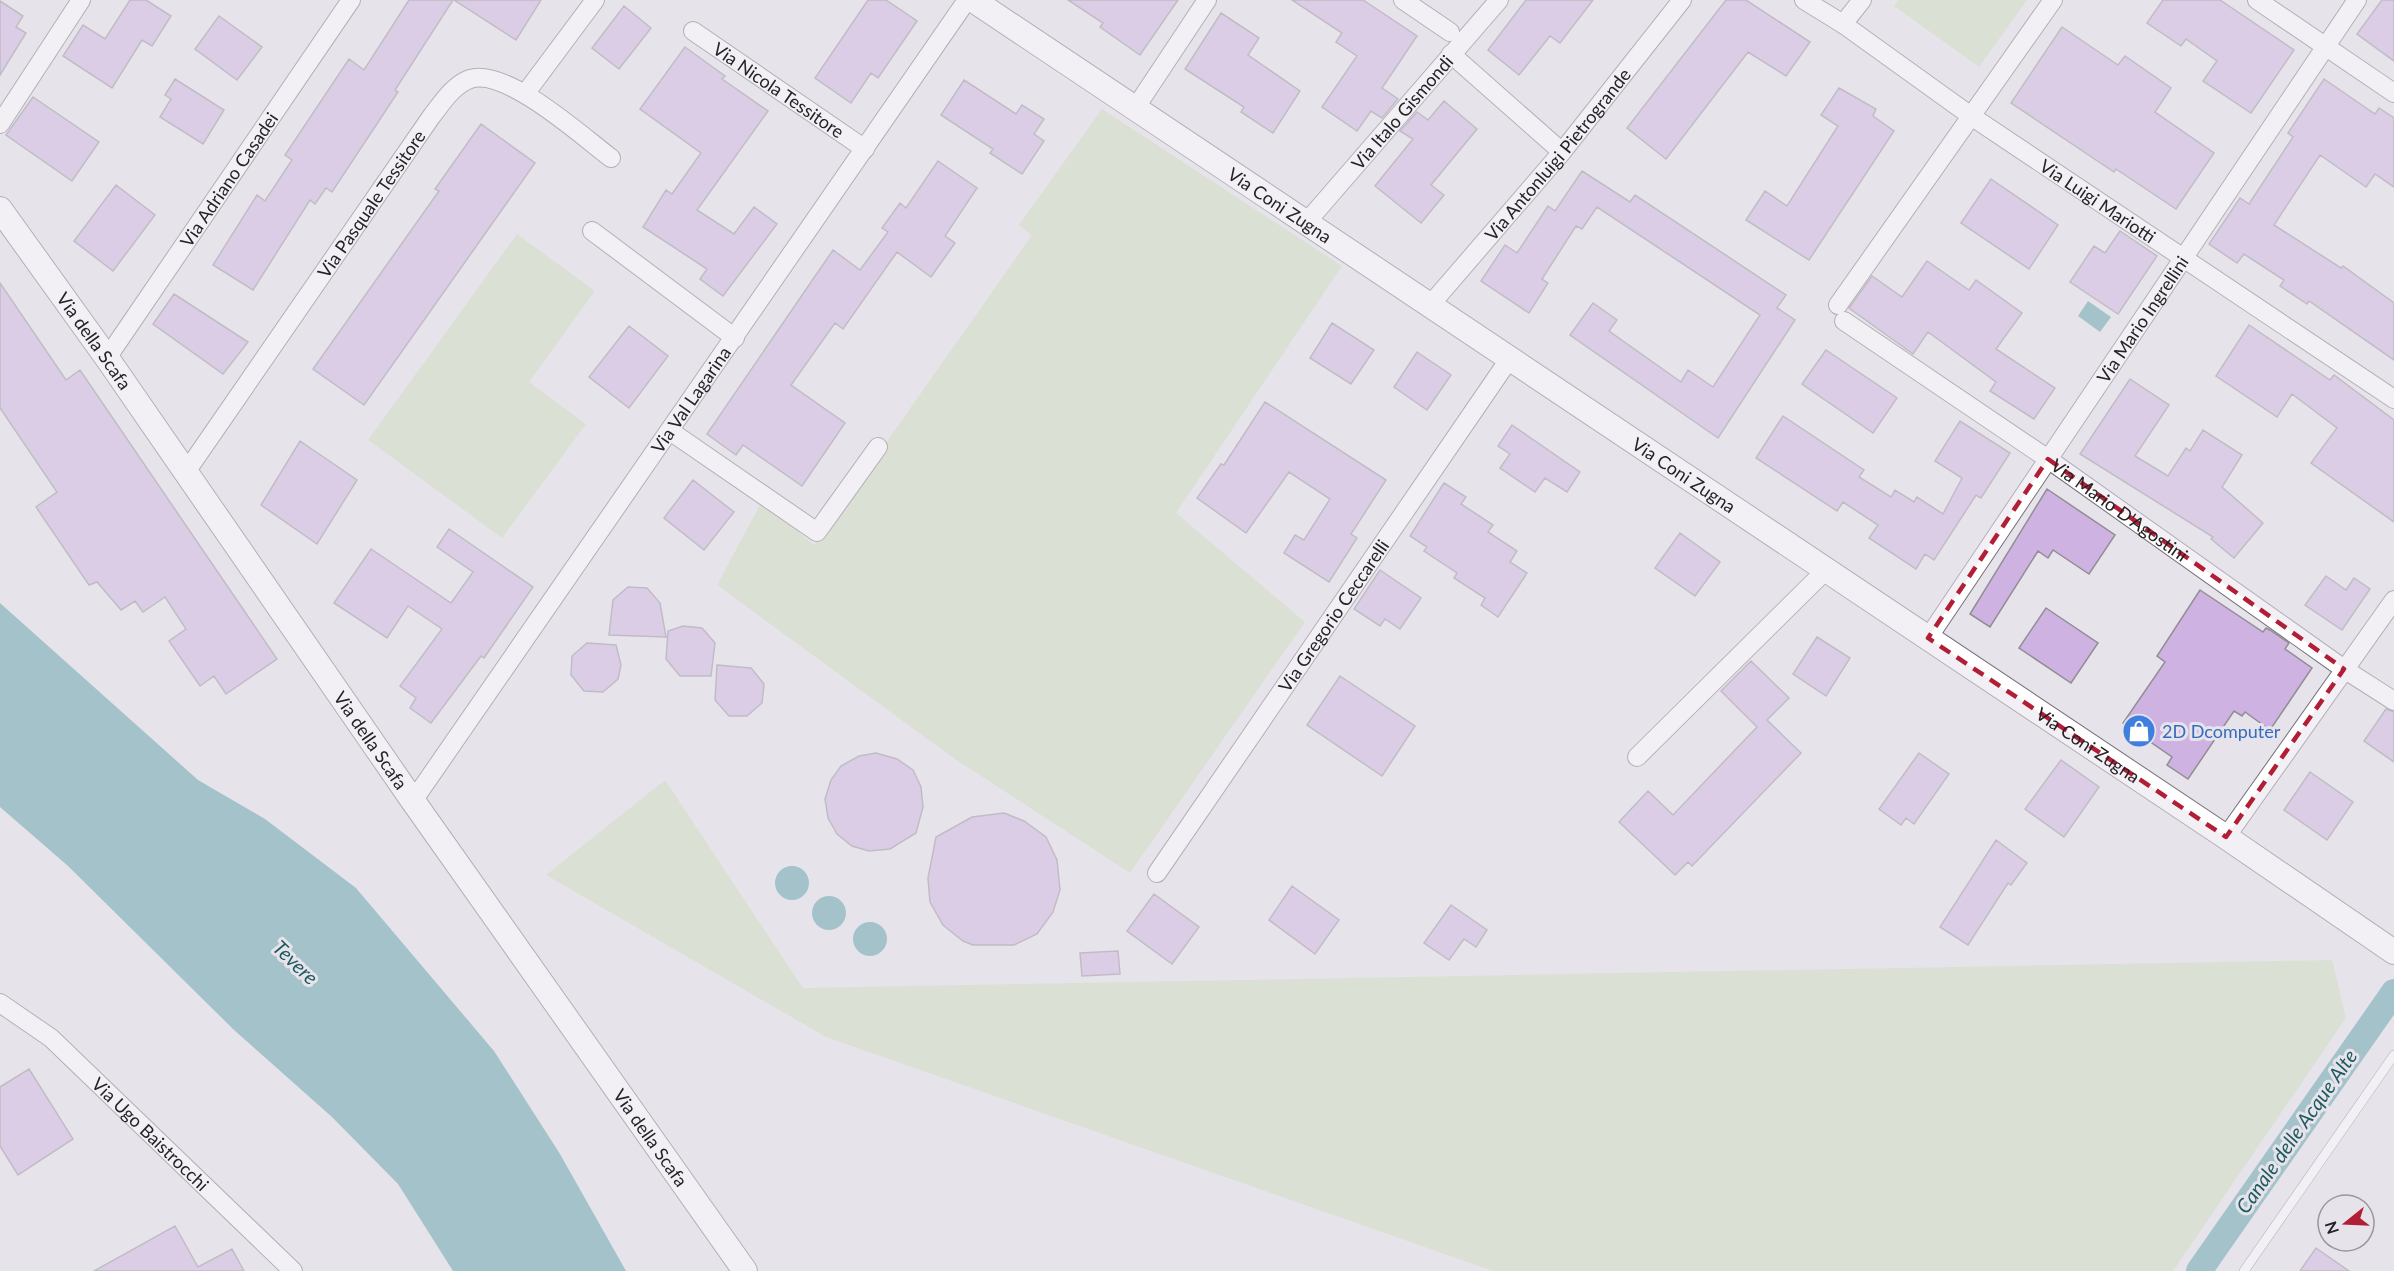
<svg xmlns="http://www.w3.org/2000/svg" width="2394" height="1271" viewBox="0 0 2394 1271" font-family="Lato,sans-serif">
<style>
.green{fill:#ccdbb9}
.water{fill:#519aa1}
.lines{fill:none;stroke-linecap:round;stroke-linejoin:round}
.canal{stroke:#519aa1;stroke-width:26}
.building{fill:#ceb2e2;stroke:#918d94;stroke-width:1.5}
.service-casing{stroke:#747077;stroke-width:10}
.minor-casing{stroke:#747077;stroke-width:20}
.tertiary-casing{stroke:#747077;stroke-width:26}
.service{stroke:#fff;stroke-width:9}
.minor{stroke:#fff;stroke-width:18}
.tertiary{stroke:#fff;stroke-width:24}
.marked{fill:none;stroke:#b11e35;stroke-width:4.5;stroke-dasharray:12 8;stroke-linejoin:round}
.labels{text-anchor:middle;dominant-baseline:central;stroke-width:6;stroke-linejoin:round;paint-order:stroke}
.street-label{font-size:18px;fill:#252326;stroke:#e7e3eb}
.shop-label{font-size:18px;fill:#366cbe;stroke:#e7e3eb;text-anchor:start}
.water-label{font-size:20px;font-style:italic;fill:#1d5b60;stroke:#e7e3eb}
</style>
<rect width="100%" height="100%" fill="#e7e3eb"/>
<path class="green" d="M1898,0H2027L1979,67L1894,6Z
M1102,109L1342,266L1176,513L1305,622L1130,873L952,757L717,585L762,501L814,545L1032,235L1019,225Z
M517,234L595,291L529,382L586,424L502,538L368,440Z
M665,780L803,988L2332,960L2346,1018L2173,1271H1493L826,1037L546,875Z"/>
<path class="water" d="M2088,301L2111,317L2100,332L2078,316Z
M0,603L198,780L265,819L356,888L494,1051L560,1154L626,1271H453L398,1184L332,1117L233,1029L68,866L0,807Z
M775 883a17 17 0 1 1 34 0a17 17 0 1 1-34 0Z
M812 913a17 17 0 1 1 34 0a17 17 0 1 1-34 0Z
M853 939a17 17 0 1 1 34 0a17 17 0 1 1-34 0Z"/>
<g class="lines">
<path class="canal" d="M2199,1271L2394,992"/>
</g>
<path class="building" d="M130,0H146L171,16L152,46L142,40L112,88L63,56L83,25L105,39Z
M409,0H453L395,90L398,92L332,192L326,188L315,204L310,200L253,290L213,265L257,195L265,201L292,160L285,155L349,59L364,70Z
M454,0H541L516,40Z
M868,0H886L917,21L878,78L871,73L851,103L815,78Z
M1068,0H1178L1140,55L1100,27L1103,23Z
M1292,0H1363L1417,36L1382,88L1398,99L1382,118L1371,111L1357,131L1322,107L1357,56L1336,42L1342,33Z
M1526,0H1593L1560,43L1550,36L1519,75L1488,50Z
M1726,0H1746L1810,42L1786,76L1748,52L1666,159L1627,128Z
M2163,0H2220L2294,50L2251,113L2203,81L2217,61L2186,39L2181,46L2147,23Z
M2382,0H2394V61L2357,34Z
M0,1L23,16L16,27L26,33L0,75Z
M624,6L651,28L619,69L592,48Z
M1221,13L1259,38L1248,55L1300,91L1273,133L1241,112L1244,107L1185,69Z
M219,16L262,47L237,80L195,49Z
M2062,27L2118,65L2125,56L2171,88L2155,112L2214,153L2176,209L2116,169L2114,172L2011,103Z
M685,47L725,76L722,79L768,111L697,210L734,234L754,207L777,224L723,296L700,279L707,269L643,227L666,190L672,194L701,153L640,109Z
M175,79L224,110L203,144L160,117L171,99L165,95Z
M2324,79L2375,114L2379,108L2394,118V187L2375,174L2366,187L2320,155L2274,225L2341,268L2343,266L2394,303V360L2309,301L2307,304L2280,286L2284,280L2244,254L2237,263L2209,244L2240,198L2249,204L2293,137L2288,133Z
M964,80L1016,114L1022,105L1044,119L1034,134L1044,141L1022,174L990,153L993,149L941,115Z
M1839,88L1876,109L1873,116L1894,131L1809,260L1746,220L1765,191L1787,206L1838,126L1821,115Z
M33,97L99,142L72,181L6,135Z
M1444,101L1477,129L1431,185L1444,195L1421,223L1375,186L1413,139L1400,131L1417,112L1428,120Z
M481,124L535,163L364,405L313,369L439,191L435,189Z
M938,161L977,188L945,236L955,243L931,277L897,252L843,329L835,323L791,385L845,423L802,486L743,445L736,455L707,434L833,250L860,270L888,232L882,228L900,203L906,208Z
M1582,171L1630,202L1635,195L1786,295L1777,308L1795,320L1718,438L1570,335L1593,303L1617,320L1609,331L1681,382L1688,370L1713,387L1760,315L1597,207L1582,229L1576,226L1542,279L1548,283L1529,313L1481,281L1505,245L1517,253L1548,206L1555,211Z
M1991,179L2058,225L2029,269L1961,223Z
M116,185L155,215L113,271L74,241Z
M2120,231L2157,256L2118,314L2070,282L2094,246L2105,253Z
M1927,261L1969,290L1976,280L2022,313L1996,349L2055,388L2034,419L1990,391L1996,382L1928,332L1913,354L1849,308L1872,276L1902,297Z
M0,283L66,380L80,370L277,659L226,694L214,676L200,686L169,641L186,629L165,597L143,612L135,601L121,610L97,582L89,585L36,507L57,492L0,408Z
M174,294L248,342L223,374L153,324Z
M1332,323L1374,350L1351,384L1310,358Z
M2249,325L2330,380L2334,375L2394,420V522L2311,463L2337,428L2292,394L2277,417L2216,376Z
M629,326L668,356L629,408L589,377Z
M1826,350L1897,398L1873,433L1802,384Z
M1417,352L1451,375L1427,410L1394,387Z
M2130,379L2169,405L2135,456L2168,476L2186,448L2190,451L2203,430L2242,455L2222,487L2263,523L2234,558L2211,539L2213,537L2080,454Z
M1265,402L1386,480L1351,534L1357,538L1329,582L1284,553L1295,535L1304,540L1330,499L1289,472L1246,533L1197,498L1221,464L1224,465Z
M1783,416L1864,470L1859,477L1891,497L1895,490L1914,502L1917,497L1943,514L1962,478L1935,461L1960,421L2010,453L1981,498L1976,495L1934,560L1925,554L1916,569L1869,538L1878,525L1843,502L1837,511L1756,458Z
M1512,425L1580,472L1567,492L1545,478L1535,492L1500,468L1510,454L1498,446Z
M300,441L357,480L317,544L261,505Z
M693,480L734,512L704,550L664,518Z
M1444,483L1466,497L1461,504L1493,525L1488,532L1517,551L1510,562L1527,573L1498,617L1481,605L1485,598L1454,578L1457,573L1424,551L1427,547L1410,536Z
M2047,489L2115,535L2089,574L2053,550L2048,558L2038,551L1990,627L1970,614Z
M449,529L533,587L484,658L481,656L431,723L410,708L416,698L400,686L442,629L408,606L387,638L334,603L371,549L451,603L473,572L437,547Z
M1680,533L1720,562L1695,596L1655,568Z
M1380,570L1421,598L1400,629L1385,619L1380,626L1354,609Z
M2326,576L2346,590L2354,578L2370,589L2342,630L2305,605Z
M628,587L647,588L660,603L666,637L609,635L613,600Z
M2200,590L2263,632L2266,628L2270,630L2289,643L2285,649L2312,668L2270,730L2245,712L2242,716L2234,711L2188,779L2167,765L2172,757L2123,723L2165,662L2157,656Z
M2046,608L2098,643L2071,683L2019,648Z
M683,626L702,628L715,643L711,676H680L666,659L668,631Z
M1817,637L1850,658L1826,696L1793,674Z
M587,643L616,645L621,665L618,679L603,692L584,691L571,675L572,656Z
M1751,661L1789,698L1767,720L1801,753L1692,866L1688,862L1675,875L1619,822L1648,791L1673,815L1757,727L1721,691Z
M717,665L751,668L764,684L762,703L747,716H729L715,700Z
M1340,676L1415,726L1382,776L1307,725Z
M2386,709L2394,712V762L2364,741Z
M876,753L897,759L913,770L921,787L923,807L916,833L890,849L869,851L852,846L837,834L828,818L825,799L831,780L841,766L859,756Z
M1919,753L1949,774L1914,824L1906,818L1901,825L1879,809Z
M2061,760L2099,787L2064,837L2025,809Z
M2310,772L2353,802L2327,840L2284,810Z
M1004,813L1024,821L1046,837L1057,860L1060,890L1053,912L1037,934L1014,945H973L963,941L943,925L930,902L928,878L936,837L972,817Z
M1996,840L2027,863L2011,885L2008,883L1968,945L1940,927Z
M1292,886L1339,920L1315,954L1269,920Z
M1154,894L1199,927L1172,964L1127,931Z
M1451,905L1487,930L1476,947L1464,939L1449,960L1424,943Z
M1118,951L1120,974L1082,976L1080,953Z
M29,1069L73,1139L18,1175L0,1146V1087Z
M175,1226L198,1267L232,1249L244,1271H94Z
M2316,1248L2349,1271H2300Z"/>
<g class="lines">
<defs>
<path id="service" d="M2244,1271L2394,1055"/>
<g id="minor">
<path d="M1403,0L1450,32"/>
<path id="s1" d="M1804,0L1843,24L1971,116L2394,399"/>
<path d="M2257,0L2394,93"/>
<path d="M1843,24L1862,0"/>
<path id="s2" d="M693,31L865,149"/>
<path d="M1451,54L1562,152"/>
<path d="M525,94L595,0"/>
<path d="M1136,107L1207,0"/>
<path d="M0,124L81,0"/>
<path id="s3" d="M1305,224L1499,0"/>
<path d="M592,231L735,338"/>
<path id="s4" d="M1431,304L1562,152L1682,0"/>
<path d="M1838,305L2053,0"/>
<path id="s5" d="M1844,321L2048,459L2344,669L2394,701"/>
<path id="s6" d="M107,358L351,0"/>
<path d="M670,431L817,532L878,447"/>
<path id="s7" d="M186,472L431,117C442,103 453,85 470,79C506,67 583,137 611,158"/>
<path id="s8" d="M1928,638L2357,0"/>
<path d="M1637,757L1826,570"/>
<path id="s9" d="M413,801L967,0"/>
<path d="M2226,837L2394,600"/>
<path id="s10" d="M1157,873L1510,358"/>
<path id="s11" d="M0,1003L51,1038L293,1271"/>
</g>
<g id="tertiary">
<path id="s12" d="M973,0L2226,837L2394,952"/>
<path id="s13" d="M0,209L107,358L413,801L745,1271"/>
</g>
</defs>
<use href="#service" class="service-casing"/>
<use href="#minor" class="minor-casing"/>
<use href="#tertiary" class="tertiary-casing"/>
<use href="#service" class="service"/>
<use href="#minor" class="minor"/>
<use href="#tertiary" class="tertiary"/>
</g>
<path d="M0 0H2394V1271H0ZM2048,459L2344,669L2226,837L1928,638Z" fill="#e7e3eb" fill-opacity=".55" fill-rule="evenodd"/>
<path class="marked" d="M2048,459L2344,669L2226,837L1928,638Z"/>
<defs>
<symbol id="shop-disc" viewBox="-11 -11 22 22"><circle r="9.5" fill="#3f7fe0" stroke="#e7e3eb"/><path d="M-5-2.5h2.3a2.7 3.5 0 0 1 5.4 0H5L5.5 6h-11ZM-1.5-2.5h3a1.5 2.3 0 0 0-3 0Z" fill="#fff"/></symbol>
</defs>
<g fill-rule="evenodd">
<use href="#shop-disc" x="2120" y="712" width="38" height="38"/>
</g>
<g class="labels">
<g class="street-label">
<text stroke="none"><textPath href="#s2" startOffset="104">Via Nicola Tessitore</textPath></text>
<text stroke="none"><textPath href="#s3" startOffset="148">Via Italo Gismondi</textPath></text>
<text stroke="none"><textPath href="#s4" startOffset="196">Via Antonluigi Pietrogrande</textPath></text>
<text stroke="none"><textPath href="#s6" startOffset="216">Via Adriano Casadei</textPath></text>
<text stroke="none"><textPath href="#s1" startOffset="356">Via Luigi Mariotti</textPath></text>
<text stroke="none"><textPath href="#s7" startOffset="326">Via Pasquale Tessitore</textPath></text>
<text stroke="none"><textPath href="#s12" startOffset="369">Via Coni Zugna</textPath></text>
<text stroke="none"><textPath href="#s8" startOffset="384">Via Mario Ingrellini</textPath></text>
<text stroke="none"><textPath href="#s13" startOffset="162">Via della Scafa</textPath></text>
<text stroke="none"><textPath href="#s9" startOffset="488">Via Val Lagarina</textPath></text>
<text stroke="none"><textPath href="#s12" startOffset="855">Via Coni Zugna</textPath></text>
<text stroke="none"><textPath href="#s5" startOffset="334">Via Mario D'Agostini</textPath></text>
<text stroke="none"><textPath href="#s10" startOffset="312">Via Gregorio Ceccarelli</textPath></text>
<text stroke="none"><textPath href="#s13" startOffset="648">Via della Scafa</textPath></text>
<text stroke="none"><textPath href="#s12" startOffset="1341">Via Coni Zugna</textPath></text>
<text stroke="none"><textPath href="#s11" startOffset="200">Via Ugo Baistrocchi</textPath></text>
<text stroke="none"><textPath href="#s13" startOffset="1134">Via della Scafa</textPath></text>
</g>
<g class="shop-label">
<text x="2162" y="731">2D Dcomputer</text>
</g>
<g class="water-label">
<text transform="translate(296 962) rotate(44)">Tevere</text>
<text transform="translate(2296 1131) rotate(-55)">Canale delle Acque Alte</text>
</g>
</g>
<g transform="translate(2346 1223) rotate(252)"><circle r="28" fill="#e7e3eb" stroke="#99969c" stroke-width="1.5"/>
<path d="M0-4.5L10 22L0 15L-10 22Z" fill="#b11e35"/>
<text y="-9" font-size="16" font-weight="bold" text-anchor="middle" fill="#252326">N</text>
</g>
</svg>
